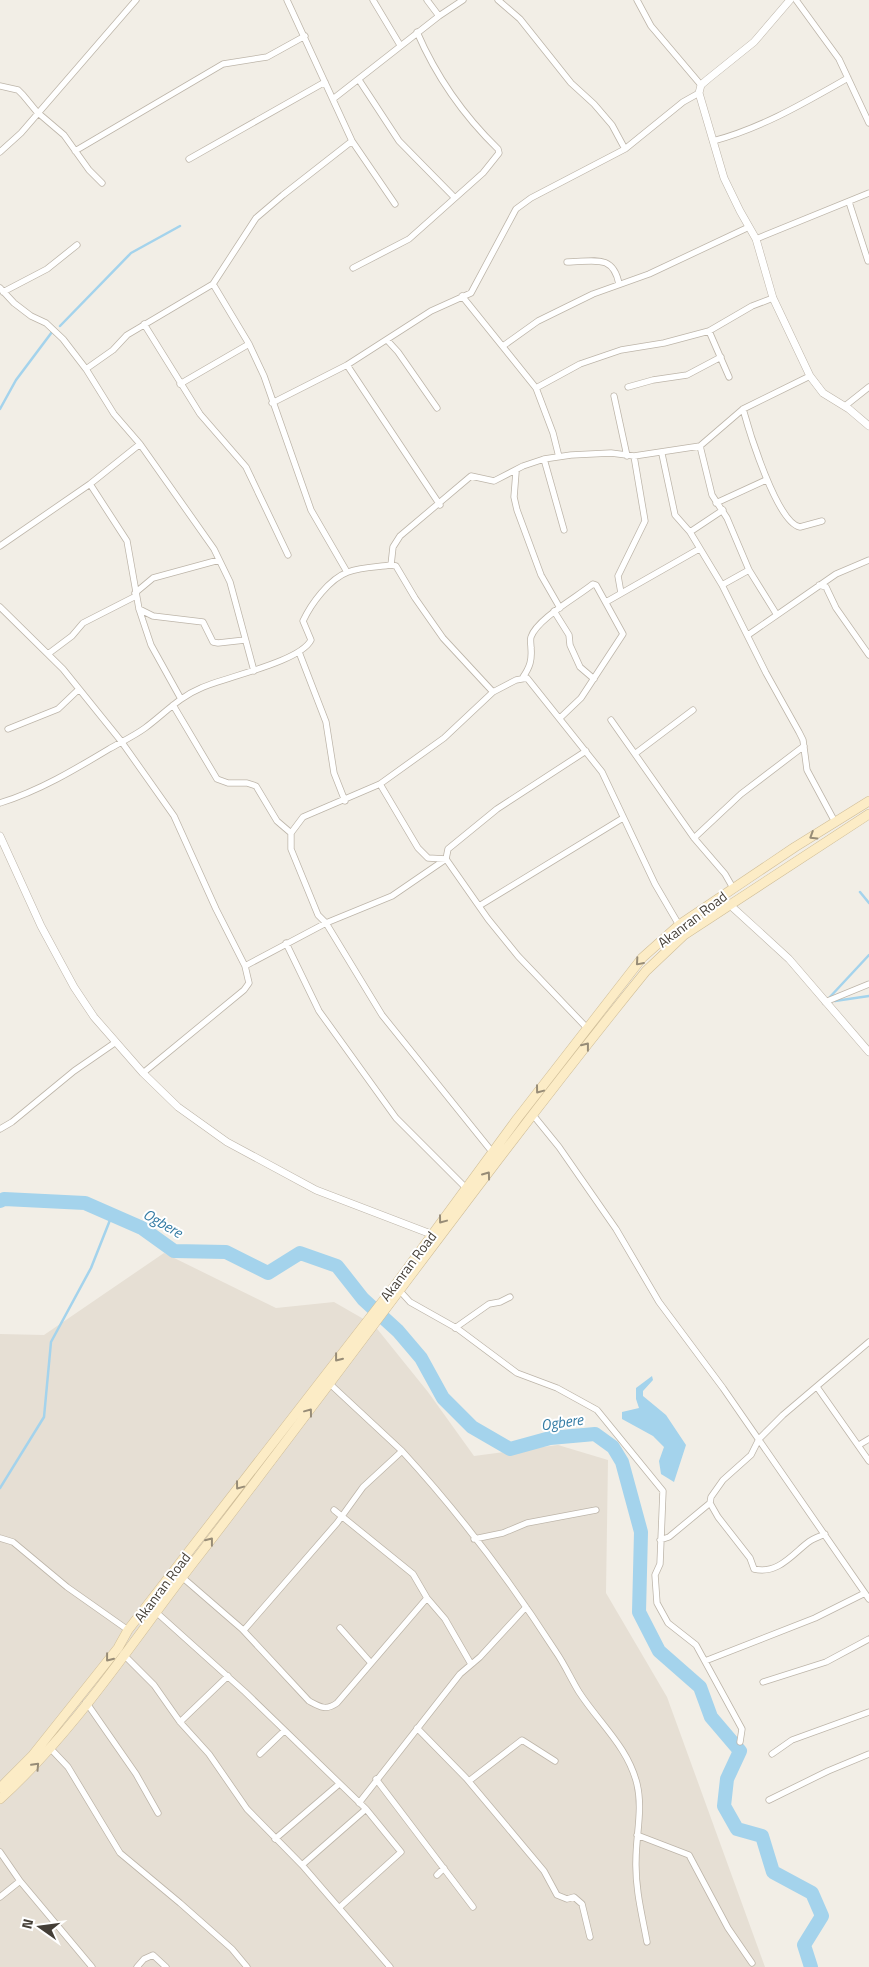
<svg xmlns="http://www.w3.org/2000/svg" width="869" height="1967" viewBox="0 0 869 1967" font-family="'Titillium Web',sans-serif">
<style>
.residential{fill:#e6dfd4}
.water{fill:#a4d3ec}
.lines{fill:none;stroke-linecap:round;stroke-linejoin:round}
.stream{stroke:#a4d3ec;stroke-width:2.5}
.river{stroke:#a4d3ec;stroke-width:14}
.minor-casing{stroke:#bdb5a9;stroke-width:7}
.tertiary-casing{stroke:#bdb5a9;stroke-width:8}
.secondary-casing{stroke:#d0be98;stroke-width:10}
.minor{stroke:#fff;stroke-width:5.5}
.tertiary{stroke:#fff;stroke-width:7}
.secondary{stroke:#fcecc6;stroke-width:9}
.oneway{stroke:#978c77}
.labels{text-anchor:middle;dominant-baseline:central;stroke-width:4;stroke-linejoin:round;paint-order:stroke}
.street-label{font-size:14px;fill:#443e36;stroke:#fff}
.water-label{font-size:15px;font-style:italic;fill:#327aa3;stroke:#fff}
</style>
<rect width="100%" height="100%" fill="#f2eee6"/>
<path class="residential" d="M164,1253L276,1308L334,1302L374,1325L428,1392L474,1456L558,1445L608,1460L606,1593L667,1697L765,1967H0V1334L44,1335Z"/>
<path class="water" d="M652,1376L653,1380L643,1391V1396L666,1415L686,1445L674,1482L661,1474L659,1461L664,1447L653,1436L622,1419V1412L639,1408L636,1399V1388Z"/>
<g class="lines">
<path class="stream" d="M60,326L131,253L180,226
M0,409L16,380L52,332
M860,892L869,903
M829,998L869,955
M835,1001L869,996
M0,1488L44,1417L51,1342L91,1268L112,1215"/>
<path class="river" d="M0,1201L4,1199L85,1203L142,1228L174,1251L226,1252L268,1273L300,1253L337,1266L363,1299L398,1331L421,1358L443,1398L472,1427L510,1449L550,1438L595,1434L613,1447L622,1462L641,1532L639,1612L659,1651L700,1687L711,1717L740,1751L727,1779L724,1806L737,1829L762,1836L773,1872L812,1893L822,1916L804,1945L811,1967"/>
<defs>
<path id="minor" d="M287,0L352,141L395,204
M373,0L400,45
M427,0L439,16
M498,0L520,19L571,83L594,104L612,125L625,149
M637,0L651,26L701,85
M796,0L839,59L869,123
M359,80L399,141L454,197
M0,86L18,90L23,95L37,112L64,135L89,170L102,183
M333,99L439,16L463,0
M713,141C762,128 804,103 848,78
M75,151L223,64L267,57L305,36
M0,152L21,133L136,0
M189,159L325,82
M849,202L868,261
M756,239L869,193
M567,262C593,262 613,253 619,284
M353,268L409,239L483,173L499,153L498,149C464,116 436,76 417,32
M213,284L249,344L264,376L311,510L347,572
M0,288L14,303L31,316L46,323L63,339L86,369L114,414L140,444L214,549L230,582L254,671
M3,292L47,269L77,245
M462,296L536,388L553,433L559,457
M144,324L200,414L246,467L288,555
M709,331L729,377
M387,340L398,352L437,408
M503,346L538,321L593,294L649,274L749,227
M347,365L440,505
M86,369L113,350L127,335L213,284L256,218L283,195L352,141
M180,384L249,344
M628,387L653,380L687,375L721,357
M536,388L580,364L621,350L664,343L709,331L752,306L773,298
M614,396L627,456
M272,403L347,365L431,311L471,293L516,209L531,198L625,149L683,102L699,93
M845,406L869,387
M743,409C749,431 777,523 800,527L822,521
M700,446L712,495L727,518L749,570L777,615
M662,454L675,515L690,532L722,585L766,673L799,732L803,740L807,770L835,822
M544,459L564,530
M516,472L514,497L517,510L541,575L560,608
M90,484L127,541L139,609L151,645L181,699
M716,503L766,480
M690,532L723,510
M0,546L90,484L140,444
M391,565L393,547L400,536L471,476L494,481L523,466L544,459L571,455L611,453L634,456L700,446L743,409L810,376
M722,585L749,570
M819,585L826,587L836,608L869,655
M135,593L153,578L219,560
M621,593L618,576L645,521L634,456
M606,602L699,549
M0,607L63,669L121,741L174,816L216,909L245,966
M139,609L153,616L203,622L213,642L218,643L245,640
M554,611L569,635L570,645L580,667L594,679
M748,635L836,574L869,560
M299,652L326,722L334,773L345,801
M48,654L72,636L83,623L136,596
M523,677C530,667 532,660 531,648C531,645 530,640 531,637C537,619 577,597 593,584L596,585L623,634L581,698L560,718
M173,705L217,779L228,783H247L256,786L277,821L291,833
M611,720L694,838L725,874L733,888
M8,729L58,709L78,690
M636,753L693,710
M380,784L418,848L428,858L446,859L488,919L518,956L587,1028
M0,803C39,791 74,770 109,749C121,742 134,736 145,728C164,714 179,697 201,688C225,677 300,662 311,640L303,621C311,604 329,579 348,572C361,567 378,567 391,565L396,566L415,598L443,638L493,692
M694,838L741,794L804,746
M479,906L623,818
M286,943L319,1011L396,1118L466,1188
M825,1002L869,984
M143,1073L244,990L249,983L245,966L326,923L392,896L446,859L448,849L497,809L586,751
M533,1115L559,1147L616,1229L659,1302L723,1388L869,1599
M0,1129L12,1122L74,1071L116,1042
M493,1153L382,1015L326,923L318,915L291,849V833L303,817L380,784L444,738L493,692L516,680L527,678L602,772L655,884L679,925
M400,1291L410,1302L458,1329L517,1373L557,1388L597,1410L663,1491L660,1564L655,1575L657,1603L668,1623L696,1645L742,1729L740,1742
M455,1328L489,1304L500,1302L510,1297
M817,1387L869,1461
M859,1445L869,1439
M402,1451C459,1513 511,1582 556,1652C565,1665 571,1679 579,1692C599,1723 628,1747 637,1784C643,1809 636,1835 636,1860C635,1888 642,1915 647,1942
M334,1510L413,1574L427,1598L445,1619L471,1664
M825,1534C820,1536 815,1538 810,1541C794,1552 779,1575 754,1569L750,1558L718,1517L710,1503L711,1497L723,1480L751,1455L759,1439L783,1415L869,1342
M0,1538L13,1542L67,1587L128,1630
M474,1539L503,1533L527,1523L596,1510
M660,1540L669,1537L710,1503
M182,1577L242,1629L309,1701C320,1707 326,1711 337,1703L427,1598
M156,1612L245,1692L366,1809L401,1852L340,1907
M340,1628L371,1663
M244,1630L337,1523L363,1487L402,1451L330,1384
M123,1654L154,1685L180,1722L209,1754L247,1809L302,1865L390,1967
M705,1661L815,1618L865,1593
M763,1682L826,1662L869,1639
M86,1702L136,1774L158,1813
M180,1722L228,1676
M417,1728L466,1778L503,1822L544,1871L557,1895L567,1899L574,1897L582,1904L590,1937
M51,1749L68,1767L120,1853L180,1903L232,1949L247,1967
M260,1754L284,1731
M772,1754L792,1740L869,1712
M376,1779L473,1907
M469,1781L522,1740L555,1761
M769,1800L828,1771L869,1754
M359,1803L460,1674L480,1657L526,1607
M637,1835L689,1855L728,1928L752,1963
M275,1839L338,1785
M0,1852L20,1881L0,1897
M302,1865L366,1809
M437,1875L444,1868
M20,1881L92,1967
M137,1967L144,1959L153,1955L166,1967"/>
<path id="tertiary" d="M790,0L754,42L708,79L701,85L699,93L724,178L740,211L756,239L773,298L810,376L823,393L849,409L869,426
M0,836L41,926L74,987L94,1017L143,1073L178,1107L227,1142L316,1190L431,1234
M730,905L789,959L869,1052"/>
<path id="secondary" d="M0,1788L32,1756L118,1648L128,1630L396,1284L517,1119L642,958L679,925L795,847L869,801
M0,1799C78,1728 135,1637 200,1554C350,1360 492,1161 646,971L684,935L869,814"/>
</defs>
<use href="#minor" class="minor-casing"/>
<use href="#tertiary" class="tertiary-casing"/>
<use href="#secondary" class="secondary-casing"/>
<use href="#minor" class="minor"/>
<use href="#tertiary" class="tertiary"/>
<use href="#secondary" class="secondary"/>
</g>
<defs><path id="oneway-chevron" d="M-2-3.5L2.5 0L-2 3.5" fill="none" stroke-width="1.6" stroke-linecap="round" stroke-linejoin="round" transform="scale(1.25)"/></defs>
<g class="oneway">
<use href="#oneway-chevron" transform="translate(813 836) rotate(148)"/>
<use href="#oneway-chevron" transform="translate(639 962) rotate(131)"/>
<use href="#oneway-chevron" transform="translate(586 1046) rotate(-52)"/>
<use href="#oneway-chevron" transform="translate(539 1090) rotate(127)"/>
<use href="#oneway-chevron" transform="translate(487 1175) rotate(-54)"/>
<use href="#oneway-chevron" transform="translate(442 1220) rotate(127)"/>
<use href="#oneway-chevron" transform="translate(338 1358) rotate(128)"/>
<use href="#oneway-chevron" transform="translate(309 1412) rotate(-53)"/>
<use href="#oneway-chevron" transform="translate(239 1486) rotate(127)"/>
<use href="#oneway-chevron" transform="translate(210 1541) rotate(-52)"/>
<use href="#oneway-chevron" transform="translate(109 1658) rotate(128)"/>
<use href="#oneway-chevron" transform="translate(36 1766) rotate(-47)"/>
</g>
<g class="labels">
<g class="street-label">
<text transform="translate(692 919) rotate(-37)">Akanran Road</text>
<text transform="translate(408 1266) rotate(-53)">Akanran Road</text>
<text transform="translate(162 1587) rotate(-53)">Akanran Road</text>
</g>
<g class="water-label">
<text transform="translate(163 1223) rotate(30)">Ogbere</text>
<text transform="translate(562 1422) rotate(-8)">Ogbere</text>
</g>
</g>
<g transform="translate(40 1927) rotate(284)" stroke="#ffffff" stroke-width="4" paint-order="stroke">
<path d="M0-4L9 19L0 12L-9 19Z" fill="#443e36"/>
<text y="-8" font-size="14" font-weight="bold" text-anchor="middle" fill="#443e36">N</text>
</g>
</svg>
